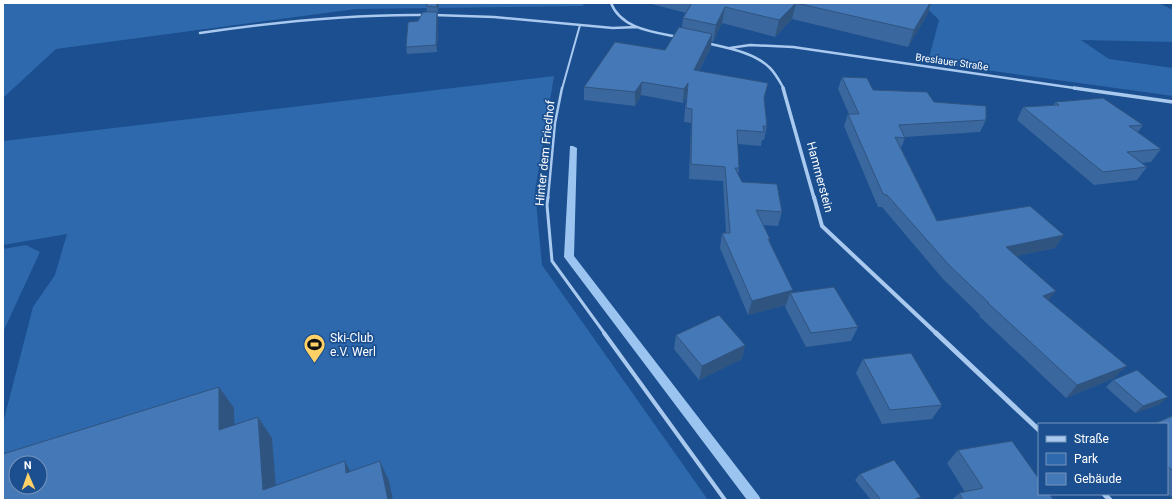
<svg xmlns="http://www.w3.org/2000/svg" width="1176" height="503" viewBox="0 0 1176 503" font-family="Roboto,sans-serif">
<style>
.green{fill:#2e69ad;fill-rule:evenodd}
.lines{fill:none;stroke-linecap:round;stroke-linejoin:round}
.stream{fill:#9cc4f0;fill-rule:evenodd}
.service-far3{stroke:#a9c9ee;stroke-width:2}
.service-far2{stroke:#a9c9ee;stroke-width:2.5}
.service-far1{stroke:#a9c9ee;stroke-width:3}
.service{stroke:#a9c9ee;stroke-width:4}
.minor-far3{stroke:#a9c9ee;stroke-width:2.5}
.minor-far2{stroke:#a9c9ee;stroke-width:3.5}
.minor-far1{stroke:#a9c9ee;stroke-width:4}
.minor{stroke:#a9c9ee;stroke-width:5}
.wall{fill:#3a679d}
.shaded-wall{fill:#305480}
.building{fill:#4478b7;stroke:#305480;fill-rule:evenodd}
.labels{text-anchor:middle;dominant-baseline:central;stroke-width:3.5;stroke-linejoin:round;paint-order:stroke}
.far-street-label{font-size:10px;fill:#fff;stroke:#1b4f8f}
.street-label{font-size:12px;fill:#fff;stroke:#1b4f8f}
.poi-label{font-size:12px;fill:#fff;stroke:#1b4f8f;text-anchor:start}
</style>
<rect width="100%" height="100%" fill="#1b4f8f"/>
<path class="green" d="M3,3H584L583,6L356,9L56,49L3,98Z
M922,3H1159L1173,10V42L1081,40L1109,59L1173,68V96L928,62L939,20Z
M554,76L535,191L542,265L708,500H3V423L33,307L55,275L67,234L3,245V141ZM16,463H40V487H16Z
M26,245L40,252L3,332V249Z"/>
<g class="lines">
<path class="stream" d="M570,146H573L577,148L574,256L759,496L761,500H747L564,257Z"/>
<path class="service-far3" d="M562,89L580,25"/>
<path class="service-far2" d="M548,198L555,123L562,88"/>
<path class="service-far1" d="M548,197L547,205L552,261L605,334"/>
<path class="service" d="M604,333L725,500"/>
<path class="minor-far3" d="M611,3C621,29 654,32 678,37
M434,15L494,17L613,28L637,27
M200,33C275,22 349,14 425,15
M706,43C727,48 754,52 770,68C776,74 780,82 784,89
M730,48L750,45L793,47L1081,89"/>
<path class="minor-far2" d="M783,88L814,198
M1074,88L1173,102"/>
<path class="minor-far1" d="M814,197L822,226L937,334"/>
<path class="minor" d="M936,333L1039,430
M1104,494L1110,500"/>
</g>
<path class="wall" d="M428,3H439L438,13H437L438,18L437,52L407,54L406,47L418,21L427,12L426,6Z
M648,3H931L927,15L908,47L792,19L775,37L722,23L713,42L711,41V47L699,71L765,97L764,101L767,126L764,140H762L761,146L738,144L739,168L738,174L742,182L782,212L778,226L763,225L770,239L769,242L792,293L858,327L851,341L806,347L785,307L786,305L748,315L720,248L722,233H726L723,181L689,179L691,123L684,122L686,97L683,103L641,95L635,106L584,100V87L665,50L682,27L683,18L686,13Z
M842,77L873,90L934,102L986,120L980,132L905,137V138L901,148L937,221L1055,248L1016,256L1049,301L1114,378L1066,398L979,316L980,315L943,279L882,207H878L844,126L848,114H849L838,89Z
M1055,102L1143,125L1138,132L1161,149L1151,162L1141,163L1147,167L1137,180L1094,185L1017,120L1023,107L1054,105Z
M676,335L745,345L742,359L699,380L674,349Z
M863,359L942,405L932,419L882,424L856,373Z
M1113,380L1160,404L1135,413L1106,387Z
M1173,417V499L1167,493V424Z
M958,450L1054,500H952L959,493L965,492L947,463Z
M860,474L919,500H871L855,480Z"/>
<path class="shaded-wall" d="M437,3H439L438,13L437,7Z
M796,3L792,19L775,37L779,20Z
M930,3H931L927,15L908,47L914,30Z
M725,7L722,23L713,42L716,25Z
M437,12L438,18L437,52L436,45Z
M712,34L711,47L692,84L694,70Z
M642,82L641,95L635,106V92Z
M688,83L686,97L683,103L684,89Z
M768,83L765,97L761,112L764,98Z
M1064,235L1055,248L998,260L1006,247Z
M793,290L791,295L790,293L786,305L748,315L752,301Z
M1056,291L1046,304L1043,296Z
M745,345L742,359L699,380L702,366Z
M1127,366L1114,378L1066,398L1077,385Z
M219,387L234,408L235,450L219,430Z
M1168,397L1160,404L1135,413L1143,406Z
M258,417L272,438L277,500L263,490Z
M345,461L355,481L346,473Z
M380,461L389,481L393,500H388Z
M921,497L919,500H913Z"/>
<path class="building" d="M428,3H437V7L426,6Z
M692,3H796L779,20L725,7L716,25L683,18Z
M796,3H930L914,30Z
M423,12H437L436,45L406,47L408,22L418,21Z
M679,27L712,34L694,70L768,83L764,98L767,126H763L764,132L737,130L739,168H735L742,182L777,184L782,212L756,210L770,239H768L793,290L752,301L722,233H730L725,167L691,164L692,109L686,108L688,83L684,89L642,82L635,92L584,87L615,42L665,50Z
M842,77L867,78L873,90L927,92L934,102L986,106V120L899,125L905,138L895,137L937,221L1030,206L1064,235L1006,247L1056,291L1043,296L1127,366L1077,385L988,303H989L950,266L887,195L883,194L848,114H859Z
M1103,98L1143,125L1129,126L1161,149L1127,152L1147,167L1103,172L1023,107L1059,105L1055,102Z
M834,287L858,327L811,333L790,293Z
M719,315L745,345L702,366L676,335Z
M911,353L942,405L890,410L863,359Z
M1137,370L1168,397L1143,406L1113,380Z
M219,387V430L258,417L263,490L345,461L346,473L380,461L388,500H3V454ZM16,463H40V487H16Z
M1172,416L1173,417V471L1167,466V424H1154Z
M1012,441L1039,479V494H1049L1054,500H963L959,493L983,488L958,450Z
M894,460L921,497L913,500H881L860,474Z"/>
<defs>
<symbol id="stadium-pin" viewBox="-11 -11 22 30"><path d="M0 17L-7.5 6A9.5 9.5 0 1 1 7.5 6Z" fill="#ffd166" stroke="#1b4f8f"/><path d="M0-5a6.5 5 0 1 0 0 10a6.5 5 0 1 0 0-10ZM-3.5-1.8h7v3.6h-7Z" fill="#111"/></symbol>
</defs>
<g fill-rule="evenodd">
<use href="#stadium-pin" x="302" y="332" width="25" height="34"/>
</g>
<g class="labels">
<g class="far-street-label">
<text transform="translate(952 62) rotate(8)">Breslauer Straße</text>
</g>
<g class="street-label">
<text transform="translate(545 153) rotate(-84)">Hinter dem Friedhof</text>
<text transform="translate(820 177) rotate(75)">Hammerstein</text>
</g>
<g class="poi-label">
<text x="330" y="338">Ski-Club<tspan x="330" dy="14">e.V. Werl</tspan></text>
</g>
</g>
<rect width="1176" height="503" fill="none" stroke="#ffffff" stroke-width="8"/>
<rect x="1038" y="423" width="130" height="72" fill="#1b4f8f" stroke="#7695bc"/>
<rect x="1046" y="436" width="20" height="6" fill="#a9c9ee" stroke="#7695bc"/>
<text x="1074" y="443" font-size="12" fill="#ffffff">Straße</text>
<rect x="1046" y="453" width="20" height="12" fill="#2e69ad" stroke="#7695bc"/>
<text x="1074" y="463" font-size="12" fill="#ffffff">Park</text>
<rect x="1046" y="473" width="20" height="12" fill="#4478b7" stroke="#7695bc"/>
<text x="1074" y="483" font-size="12" fill="#ffffff">Gebäude</text>
<g transform="translate(28 475) rotate(358)"><circle r="19" fill="#1b4f8f" stroke="#7695bc"/>
<path d="M0-3L7 15L0 10L-7 15Z" fill="#ffd166"/>
<text y="-6" font-size="11" font-weight="bold" text-anchor="middle" fill="#ffffff">N</text>
</g>
</svg>
